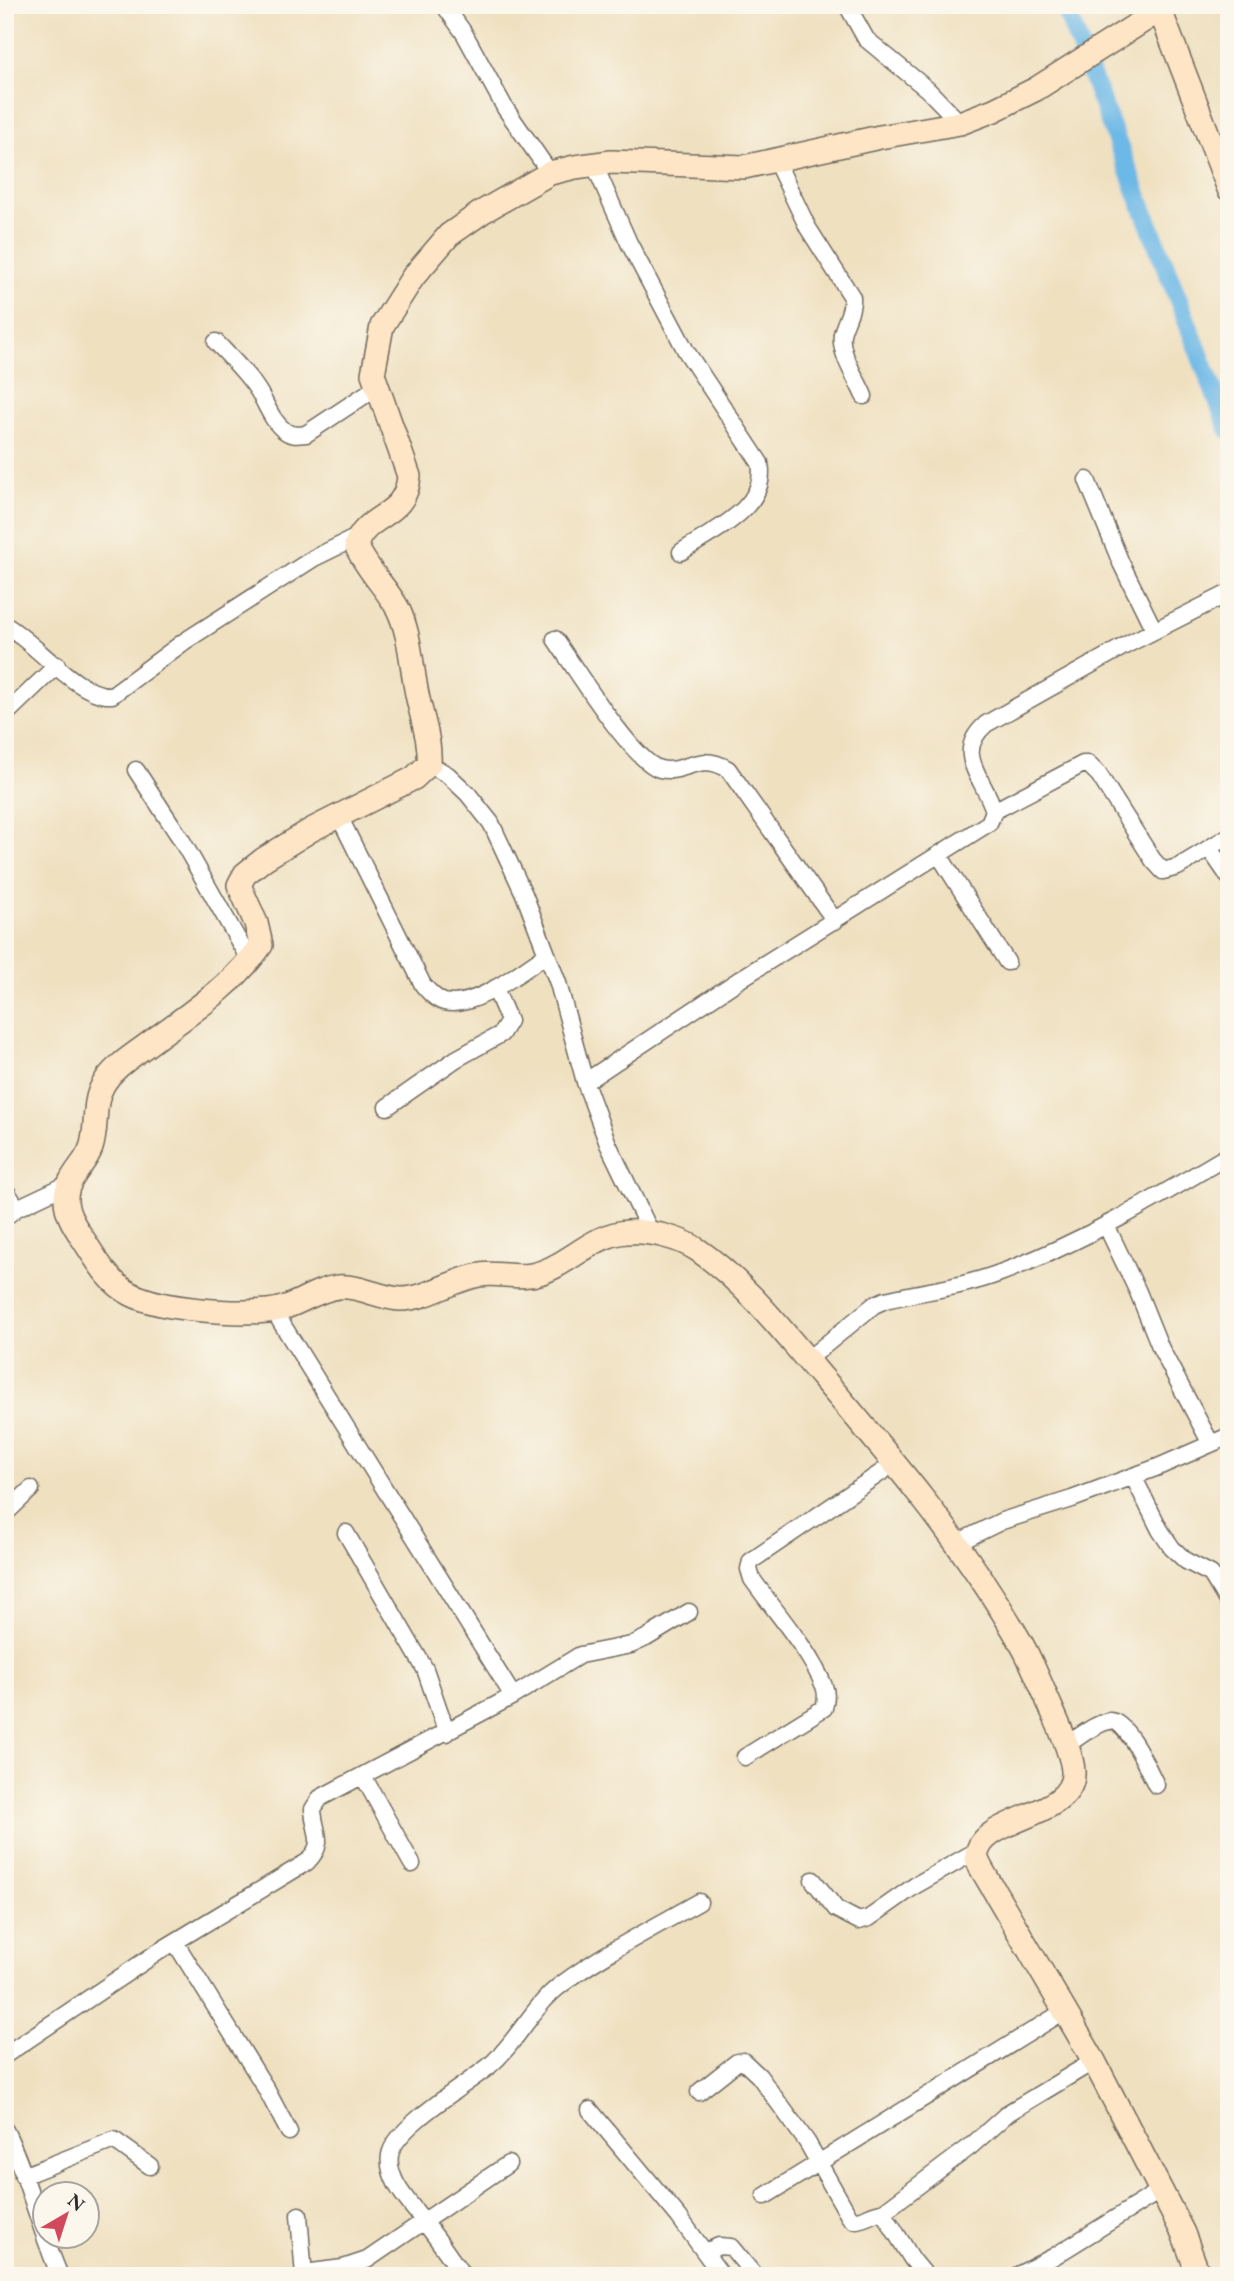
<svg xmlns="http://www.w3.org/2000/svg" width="1234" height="2281" viewBox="0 0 1234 2281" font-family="'EB Garamond',serif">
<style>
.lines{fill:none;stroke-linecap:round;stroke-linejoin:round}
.canal{stroke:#6cb8e6;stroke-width:19}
.street-casing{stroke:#706a5f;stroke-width:19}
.secondary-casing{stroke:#706a5f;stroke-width:26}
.street{stroke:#fff;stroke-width:16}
.secondary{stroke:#fde5c5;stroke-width:23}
</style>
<rect width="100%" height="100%" fill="#fbf7ec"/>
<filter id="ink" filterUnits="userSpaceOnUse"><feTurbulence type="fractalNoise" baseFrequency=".0143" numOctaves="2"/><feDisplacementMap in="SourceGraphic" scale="14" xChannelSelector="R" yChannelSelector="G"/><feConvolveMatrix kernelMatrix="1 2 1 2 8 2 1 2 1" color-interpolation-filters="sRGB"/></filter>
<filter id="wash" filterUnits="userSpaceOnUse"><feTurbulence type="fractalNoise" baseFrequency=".00686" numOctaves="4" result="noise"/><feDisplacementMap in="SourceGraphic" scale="28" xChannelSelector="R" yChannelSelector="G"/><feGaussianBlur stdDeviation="1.57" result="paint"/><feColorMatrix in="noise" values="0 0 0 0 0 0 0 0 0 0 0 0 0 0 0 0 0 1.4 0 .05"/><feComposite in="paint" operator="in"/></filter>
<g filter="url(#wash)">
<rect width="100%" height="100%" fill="#efe0c0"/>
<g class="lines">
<path class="canal" d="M1064,5L1229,430"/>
</g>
</g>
<g filter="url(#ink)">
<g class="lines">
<defs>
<path id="street" d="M444,5L464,33L505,108L550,173
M847,5L866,39L928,90L960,123
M1225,5L1229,9
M776,161L808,228L852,297C853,311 845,321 842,334C839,353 857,379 864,396
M594,164L629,243L686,351L760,463C769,508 712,531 681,552
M216,342C230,357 245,371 257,389C266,402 271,421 285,431C292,436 298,435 306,434L377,387
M1087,480L1121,563L1154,630
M5,625C36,643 79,698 112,695L185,641L314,558L359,536
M555,639C573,665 633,762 660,769C685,775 698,751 728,769L835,921
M5,715L57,665
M429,764L448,775L468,794L491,823L524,894L558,983L585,1082L608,1144L651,1233
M136,770L181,839L250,961
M994,811L1083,764H1088L1099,775L1153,860L1163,871L1178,867L1229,836
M339,816L423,985C429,992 435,999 444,1002C475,1010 522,970 547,954
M1209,848L1229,877
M939,855L1007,962
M585,1082L745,976L989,823L994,811C984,777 952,754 986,724L1128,644L1229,593
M387,1107L456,1059L501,1034L509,1021L495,988
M5,1189L17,1208
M5,1217L17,1208L70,1183
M1106,1225L1138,1292L1161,1349L1211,1444
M807,1360L874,1305L885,1300C923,1291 963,1287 1000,1273C1081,1243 1155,1199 1229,1155
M1133,1476L1160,1530L1172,1548L1186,1561L1211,1574L1229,1604
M5,1514L31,1489
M346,1533L425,1669L447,1733
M955,1544L1002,1521L1072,1499L1158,1467L1229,1436
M513,1696L580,1655L631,1645L646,1638L689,1612
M1065,1746C1078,1738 1094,1724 1109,1721C1126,1718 1149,1771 1156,1785
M745,1757L824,1708C826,1701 827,1693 824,1686C810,1651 774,1610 752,1579L749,1569L751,1561L895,1463
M363,1776L412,1864
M813,1880L836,1909L859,1921L869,1918L916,1885L978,1850
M175,1942L265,2087L289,2132
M5,2055L158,1952L307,1862C327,1842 314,1833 313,1809L320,1798L513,1696L274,1311
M699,2092L737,2062L743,2061L759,2076L807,2142L849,2216L853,2220C864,2221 872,2212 883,2212L912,2259L926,2276
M590,2110L679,2217L722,2276
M5,2130C28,2176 39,2228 60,2276
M23,2176L114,2140L150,2166
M765,2196L1066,2010
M883,2212L971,2146L1008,2113L1094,2061
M299,2215L304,2276
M706,2252L719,2246L731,2247L755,2276
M304,2273L343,2268L367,2260L508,2164
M463,2276C451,2258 439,2241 426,2224C412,2205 386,2181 390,2155C395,2127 464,2086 488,2067C517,2043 532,2006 562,1984C604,1953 653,1928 699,1902
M1016,2276L1053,2257L1161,2190"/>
<path id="secondary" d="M1158,5L1229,189
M1160,10L1036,89L994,110L960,123L880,137L744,167L611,162L575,167L550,173L482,212L449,235L413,277L382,326L373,374L409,476C406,519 367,512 356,545C366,569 386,587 398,609C410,634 411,662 416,689C420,713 431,740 429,764L414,778L311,830L264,859L245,874L239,885L256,923L261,945C233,986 190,1013 151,1042C134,1055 113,1067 103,1085C92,1103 98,1128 91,1148C85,1165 67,1177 66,1197C65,1212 75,1227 83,1239C96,1259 109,1283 131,1294C162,1310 233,1314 268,1311C294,1309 313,1290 338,1287C360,1285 378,1298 401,1299C427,1299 454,1279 480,1275C498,1272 518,1279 536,1274C568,1266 593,1234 627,1232C649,1230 680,1238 698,1250C747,1284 783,1332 821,1376C893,1460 966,1546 1021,1643C1033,1664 1042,1688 1052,1710C1059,1726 1072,1754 1073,1771C1076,1816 989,1816 978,1850C975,1857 978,1862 981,1868L1094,2061L1183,2233L1199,2276"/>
</defs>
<use href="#street" class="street-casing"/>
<use href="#secondary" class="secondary-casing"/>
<use href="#street" class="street"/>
<use href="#secondary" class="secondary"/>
</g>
</g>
<rect width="1234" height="2281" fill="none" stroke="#fbf7ec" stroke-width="28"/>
<g transform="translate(66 2215) rotate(39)"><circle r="33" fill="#fbf7ec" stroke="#a8a59f" stroke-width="2"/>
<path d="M0-5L12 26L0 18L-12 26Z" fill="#d1495b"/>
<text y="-10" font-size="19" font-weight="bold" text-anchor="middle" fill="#2b2b2b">N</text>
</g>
</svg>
